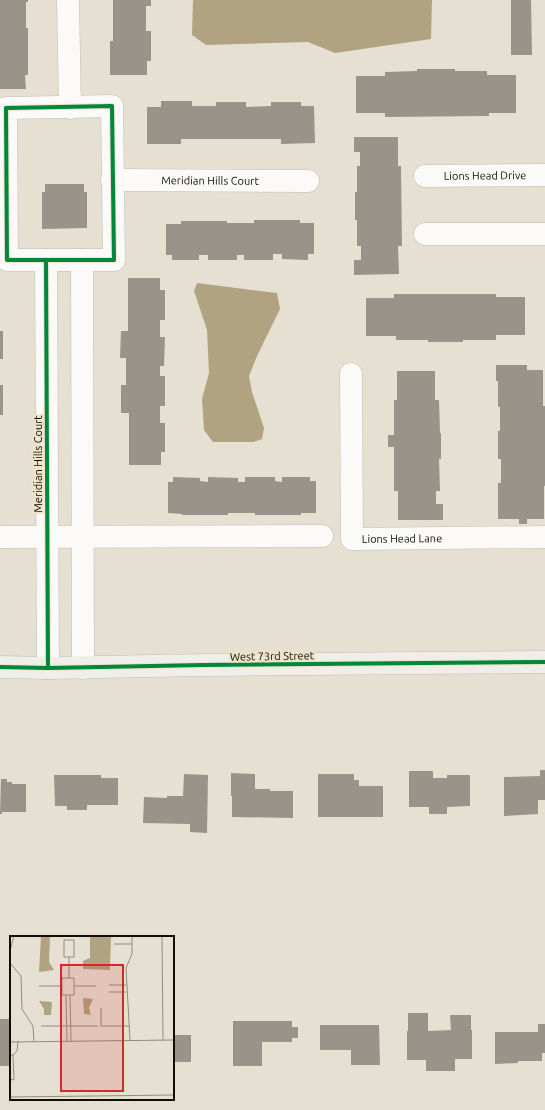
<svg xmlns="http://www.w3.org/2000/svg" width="545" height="1110" viewBox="0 0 545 1110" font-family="Ubuntu,sans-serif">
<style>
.water{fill:#b1a282}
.building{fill:#989489}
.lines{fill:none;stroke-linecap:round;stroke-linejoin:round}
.minor-casing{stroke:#c1bcb1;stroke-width:23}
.secondary-casing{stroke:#c1bcb1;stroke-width:23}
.minor{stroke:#fbfaf8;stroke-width:22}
.secondary{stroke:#f0eee8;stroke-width:22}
.cycleway-casing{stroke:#eee3ca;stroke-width:6}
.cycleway{stroke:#00873e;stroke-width:4}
.labels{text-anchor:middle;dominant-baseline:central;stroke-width:4;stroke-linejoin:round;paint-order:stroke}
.street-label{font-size:11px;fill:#100d05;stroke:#eee3ca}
.inset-road{fill:none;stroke:#908c80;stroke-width:1}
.view{fill:#d62828;fill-opacity:0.15;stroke:#d62828;stroke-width:2}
.inset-edge{fill:none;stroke:#100d05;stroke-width:2}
</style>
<rect width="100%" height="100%" fill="#e6e0d2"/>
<path class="water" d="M193,0H432L431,39L335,53L308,42L206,45L192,35Z
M197,283L277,293L280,309L257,356L249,376L252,392L264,428L262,439L253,442H213L204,430L202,399L209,373L207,330L194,291Z"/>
<path class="building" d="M0,0H28V2H26V28H28V75H25L26,89H0Z
M113,0H151V6H146V31H151V61H147V75H110V41H113Z
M511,0H531L532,55H511Z
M417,69H455V71H487V75H516V113H489V116L385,117V113H356V76H385V72L417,71Z
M161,101H192V106H216V102H246V107L271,106V102H301V106H314L315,143L281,144V139H181V144H147V107H161Z
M354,137H398V166H401L402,246H398L399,274L354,275V260H361V246H357V220H355V192H357V166H360V152H354Z
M45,184H84V192H87V228L42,229V192H45Z
M254,220H300V223H314V254H308V260L282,259V254H273V260H244V255H237V260H208V255H199V260H172V255H166V224H181V221H227V223H254Z
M128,278H160V290H165V320H160V337H165L164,366H160V376H165V406H160V423H165V452H161V465H129V413H121V385H126V358H120L121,331H128Z
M394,294H496V297H525V335H496V340H463V342H428V340H396V336H366V298H394Z
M0,331H3V359H0Z
M496,365H527V370H543V406H545V486H544V519H527V524H519V519H498V483H501V459H498V431H500V407H498V381H496Z
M397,371H435V400H439L440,433H441V459H439L440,491H436V504H443V520H398V491H394V447H388V435H394V400H397Z
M0,385H3V415H0Z
M173,477L200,478V481L208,482V477L238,478V482H245V477H275V481L282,482V477H310V481H316V513H301V515H255V513H228V515H182V514L168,513V482H173Z
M540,770H545V800H538V814L504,816V777L540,776Z
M409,771H433V778H447V775H470V806L447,807V814H429V807H409Z
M231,773L255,774V789H270V791H293V818L232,817V796H231Z
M184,774L208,775L207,833L190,832V824L143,823L144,797L167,798V796H183Z
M318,774H354V780H359V786H383V817H318Z
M54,775H101V778H118V805H87V810H67V806H55Z
M1,779H7V782H12V784H26V812H2V814H0Z
M10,1003H11V1066H0V1019H10Z
M408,1013H428V1031L451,1030L450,1015H471V1030H472V1059H455V1071H426V1060H407V1031H408Z
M233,1021H292V1027H298V1038H292V1042H262V1066H233Z
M538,1024H545V1053H542V1061H518V1063L495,1064V1032H538Z
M320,1025H379L380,1065H351V1050H320Z
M173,1035H191V1062H173Z"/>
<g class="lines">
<defs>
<g id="minor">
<path d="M68,0L70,108"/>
<path d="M112,106L114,260H7L6,108Z"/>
<path id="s1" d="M425,176L545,175"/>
<path id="s2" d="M112,180L308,181"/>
<path d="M425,234H545"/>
<path d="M46,260L48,668"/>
<path d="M82,260L83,668"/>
<path id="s3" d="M351,374L352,539L545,537"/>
<path d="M0,537L322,536"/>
</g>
<path id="secondary" d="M0,667L48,668L203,665L545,662"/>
</defs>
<use href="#minor" class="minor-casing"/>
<use href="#secondary" class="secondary-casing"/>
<use href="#minor" class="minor"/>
<use href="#secondary" class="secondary"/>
<defs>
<path id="cycleway" d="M112,106L114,260H7L6,108Z
M46,260L48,668
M0,667L48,668L203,665L545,662"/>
</defs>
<use href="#cycleway" class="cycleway-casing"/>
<use href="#cycleway" class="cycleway"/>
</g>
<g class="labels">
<g class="street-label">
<text stroke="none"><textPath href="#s1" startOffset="60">Lions Head Drive</textPath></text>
<text stroke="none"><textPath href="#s2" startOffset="98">Meridian Hills Court</textPath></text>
<text transform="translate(38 464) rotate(-90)">Meridian Hills Court</text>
<text stroke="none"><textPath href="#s3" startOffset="215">Lions Head Lane</textPath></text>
<text transform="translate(272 656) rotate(-1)">West 73rd Street</text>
</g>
</g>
<g transform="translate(10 936)">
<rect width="164" height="164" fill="#e6e0d2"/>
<path d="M31,0H40L39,26L44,34L29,36ZM80,0H101L100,34L73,33V25L80,22ZM73,62L83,63L79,72L81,79L74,78ZM29,65L42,66L41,79H34V73Z" fill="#b1a282"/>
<path class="inset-road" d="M152,0L153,104M54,4H64V21H54ZM104,8H122M0,15L4,0M59,21V42M0,27L11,40L12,73L23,90L24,105M52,42H64V59H52ZM99,49H116M29,50H52M64,50H86M99,56H116M56,59L57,105M60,59L61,105M91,72V90H120M31,90H88M120,104L116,32L122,18V0M0,106L164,104M0,119H3L4,144L0,143M3,119L7,115L8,105M0,161L164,159"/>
<path class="view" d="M51,29H113V155H51Z"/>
<rect width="164" height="164" class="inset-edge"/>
</g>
</svg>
